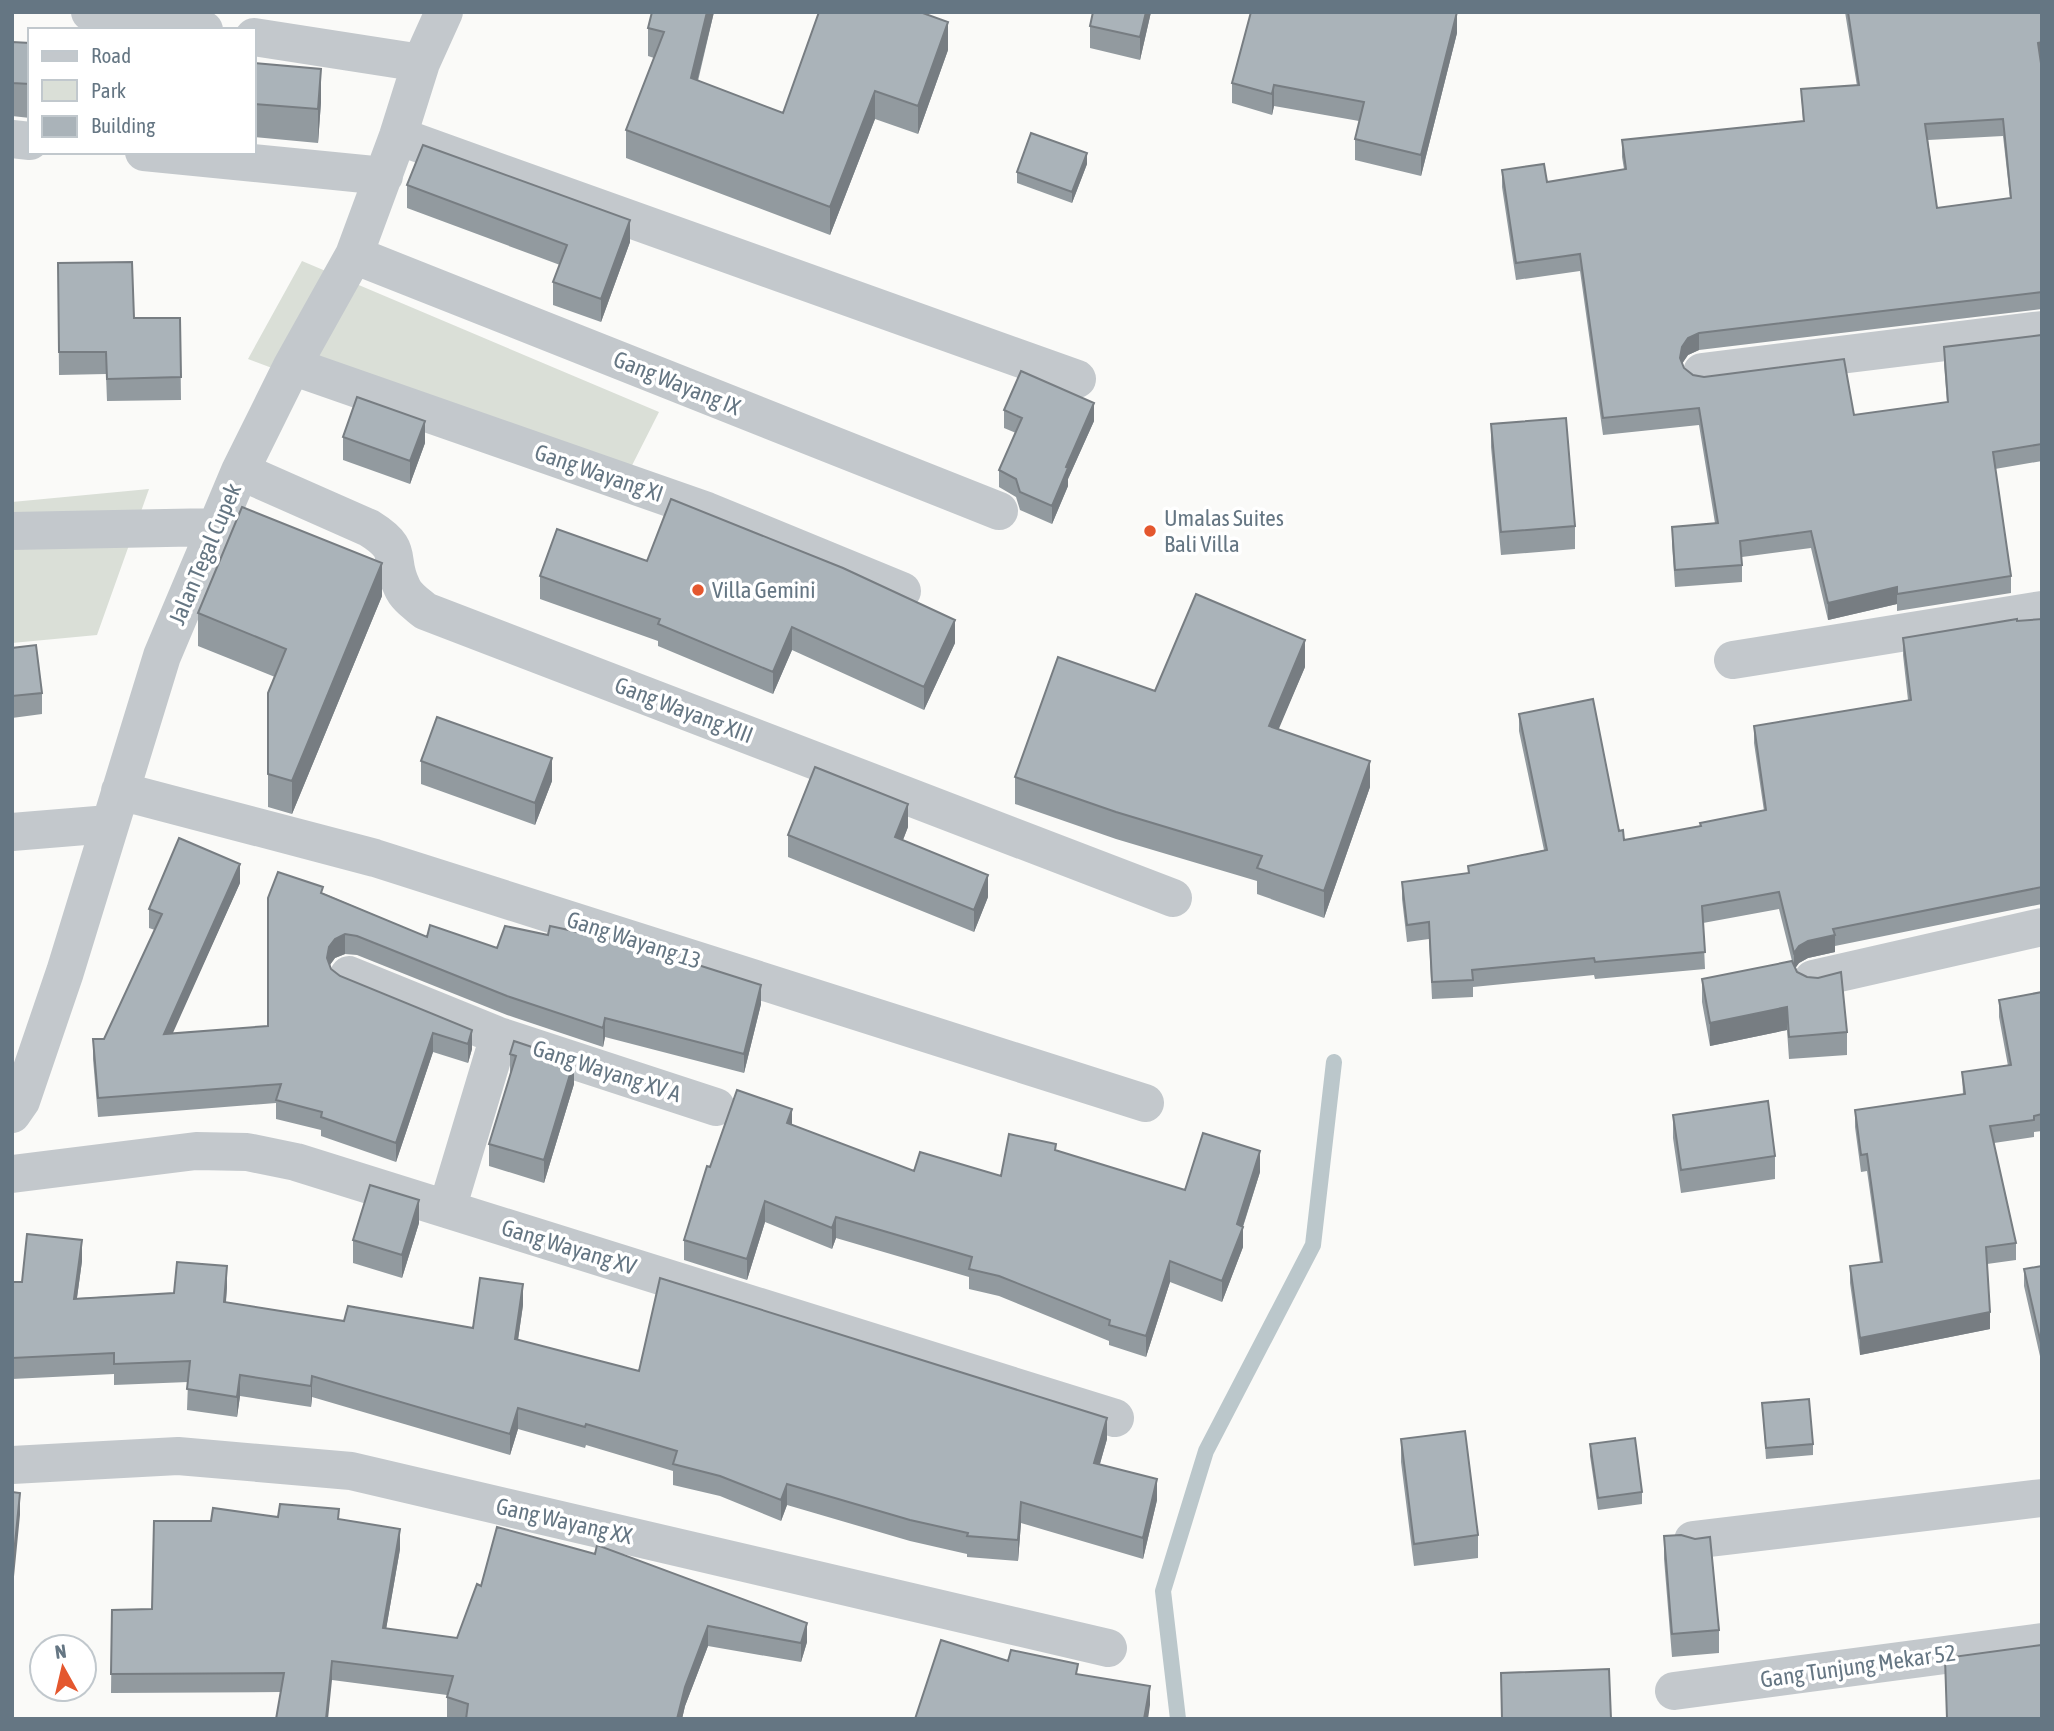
<svg xmlns="http://www.w3.org/2000/svg" width="2054" height="1731" viewBox="0 0 2054 1731" font-family="'Asap Condensed',sans-serif">
<style>
.green{fill:#dadfd7}
.lines{fill:none;stroke-linecap:round;stroke-linejoin:round}
.stream{stroke:#bbc7cb;stroke-width:16}
.street{stroke:#c3c8cc;stroke-width:38}
.wall{fill:#929a9f;fill-rule:evenodd}
.shaded-wall{fill:#777d82}
.building{fill:#aab3b9;stroke:#777d82;stroke-width:2;fill-rule:evenodd}
.poi-dot{fill:#e4572e;stroke:#fff;stroke-width:2.5}
.labels{text-anchor:middle;dominant-baseline:central;stroke-width:7;stroke-linejoin:round;paint-order:stroke}
.street-label{font-size:23px;fill:#657683;stroke:#fff}
.poi-label{font-size:23px;fill:#657683;stroke:#fff;text-anchor:start}
</style>
<rect width="100%" height="100%" fill="#fafaf8"/>
<path class="green" d="M302,261L659,412L616,497L248,359Z
M149,489L97,635L12,643V502Z"/>
<g class="lines">
<path class="stream" d="M1178,1719L1163,1591L1206,1451L1313,1245L1334,1062"/>
<path class="street" d="M90,12L204,30
M254,37L421,63
M398,136L1077,379
M12,139L30,141
M144,152L384,176
M354,255L999,511
M292,366L707,511L902,591
M1702,372L2042,330
M240,471L369,528C406,551 387,557 402,587C406,597 417,604 425,611L1173,898
M12,531L217,527
M1733,660L2042,610
M120,791L375,858L1145,1103
M12,832L109,824
M349,975L499,1036L716,1107
M1813,979L2042,927
M12,1114L21,1101L65,972L162,656L240,471L292,366L354,255L398,136L421,63L444,12
M12,1174L196,1151L247,1152L296,1162L1115,1418
M447,1209L499,1036
M12,1465L178,1456L351,1471L1108,1648
M1693,1540L2042,1498
M1674,1691L2042,1642"/>
</g>
<path class="wall" d="M714,12L698,81L783,113L948,50L918,134L875,119L830,235L626,158V130L654,58L648,56V28Z
M1151,12L1140,60L1090,48V26Z
M1845,12H2042V59H2040L2042,70V309L1699,350L1688,355L1682,363L1684,368L1693,375L1854,415L1947,402L1944,364V347L2042,335V461L1995,469L2011,576V593L1897,611V604L1828,620L1811,548L1742,557V582L1675,587L1672,544V527L1715,523L1699,425L1603,435L1580,271L1516,280L1502,187V170L1547,182L1624,169L1622,157V140L1803,121L1801,89L1857,86ZM2003,136L2010,198L1937,208L1928,140Z
M1457,33L1421,176L1355,160V139L1359,121L1274,106L1272,115L1232,103V83Z
M12,42L30,43V118L12,116Z
M254,63L321,102L318,143L254,137Z
M1087,164L1072,203L1017,183V172Z
M407,185L630,242L601,322L553,305V282L560,265L407,208Z
M58,263L134,318H180L181,400L107,401L106,374L59,375Z
M1004,410L1094,421L1068,479V486L1052,524L1020,510L1016,497L999,487V470L1016,433L1004,428Z
M1491,424L1575,526V549L1501,555L1491,447Z
M343,437L425,443L410,484L343,460Z
M647,561L955,643L924,710L792,650L773,694L658,646V641L540,599V576Z
M382,596L292,814L268,807V693L275,677L198,646V613Z
M2042,619V904L1835,946V952L1808,958L1799,963L1795,968L1797,972L1847,1032V1055L1789,1059L1787,1030L1710,1046L1702,1002V979L1792,961L1779,909L1703,923L1705,969L1595,979L1594,975L1473,987V997L1432,999L1429,939L1407,942L1402,899V882L1468,873V866L1544,850L1519,731V714L1619,831L1624,840L1700,827V823L1764,811L1754,743V726L1908,700L1903,655V638Z
M12,648L42,693V714L12,718Z
M1305,667L1278,729L1370,787L1324,918L1257,894V881L1116,839L1015,804V777L1155,691Z
M421,761L552,781L535,825L421,784Z
M908,827L903,840L988,897L974,932L788,857V835Z
M240,883L172,1033L268,1026L323,893L427,937L497,948L548,935L620,943L761,1004L744,1073L605,1037L603,1047L507,1015L357,955L345,954L335,958L330,965L331,969L340,976L472,1030V1049L468,1063L433,1052L396,1162L321,1136V1130L276,1119V1103L98,1117L93,1059V1039H104L155,930L149,928V909Z
M2042,992V1131L2034,1132V1137L1994,1143L2016,1243V1260L1987,1264L1990,1329L1860,1355L1850,1283V1266L1880,1262L1867,1171L1861,1172L1855,1127V1110L1963,1095L1962,1072L2008,1066L1999,1017V1000Z
M514,1041L574,1084L544,1183L489,1166V1144L510,1076V1054Z
M1673,1115L1775,1156V1179L1681,1193L1673,1138Z
M792,1125L914,1171L1001,1176L1056,1150L1185,1190L1260,1172L1243,1227V1247L1222,1302L1170,1282L1146,1357L1109,1345V1341L999,1296L969,1289V1277L836,1238L832,1249L765,1222L747,1280L684,1260V1240L710,1167Z
M419,1223L402,1278L353,1263V1240Z
M82,1261L77,1298L174,1293L227,1287L226,1302L344,1321L473,1328L523,1305L518,1340L639,1371L1107,1439L1100,1464L1157,1500L1143,1559L1021,1523L1018,1561L967,1557V1554L910,1541L787,1505L781,1521L720,1496L673,1485V1471L586,1445L585,1448L518,1429L510,1455L312,1397L311,1407L240,1396L237,1417L187,1410L188,1382L114,1385V1374L12,1379V1282H22Z
M2042,1266V1365L2024,1286V1269Z
M1762,1403L1813,1444V1455L1766,1459Z
M1401,1439L1478,1535V1558L1414,1566L1401,1462Z
M1590,1444L1642,1492V1504L1598,1510L1590,1456Z
M278,1517L339,1519L400,1549L386,1629L457,1638L481,1586L807,1642L801,1662L708,1646L685,1706L682,1719H454L447,1717V1695L332,1680L281,1692L111,1693L112,1610L152,1609L211,1521Z
M1664,1536L1719,1630V1653L1672,1657L1664,1559Z"/>
<path class="shaded-wall" d="M707,12H714L691,106V78Z
M1146,12H1151L1140,60V37Z
M1457,12V33L1421,176V155Z
M948,22V50L918,134V106Z
M2042,42V59L2038,60V43Z
M321,69V102L318,143V109Z
M1274,85V106L1272,115V94Z
M875,91V119L830,235V207Z
M1087,153V164L1072,203V192Z
M630,220V242L601,322V299Z
M1699,333V350L1688,355L1682,364L1680,358L1682,347L1688,338Z
M1094,403V421L1068,479V486L1052,524V506L1066,467Z
M425,421V443L410,484V461Z
M382,563V596L292,814V781Z
M1897,587V604L1828,620V603Z
M955,620V643L924,710V687Z
M792,627V650L773,694V672Z
M1305,640V667L1269,752V726Z
M552,758V781L535,825V803Z
M1370,761V787L1324,918V891Z
M908,804V827L895,860V837Z
M240,864V883L164,1053V1034Z
M988,875V897L974,932V910Z
M345,934V954L335,958L329,966L327,958L329,947L335,939Z
M1835,935V952L1808,958L1799,963L1794,970V953L1799,946L1808,941Z
M761,985V1004L744,1073V1054Z
M1787,1007V1030L1710,1046V1023Z
M605,1018V1037L603,1047V1028Z
M472,1030V1049L468,1063V1044Z
M433,1033V1052L396,1162V1143Z
M574,1061V1084L544,1183V1160Z
M792,1109V1130L787,1123Z
M1260,1151V1172L1240,1235L1243,1227V1247L1222,1302V1281L1237,1224Z
M419,1200V1223L402,1278V1255Z
M765,1201V1222L747,1280V1259Z
M836,1217V1238L832,1249V1228Z
M82,1240V1261L74,1319V1299Z
M1170,1261V1282L1146,1357V1336Z
M227,1266V1287L224,1323V1302Z
M523,1284V1305L515,1360V1339Z
M1990,1312V1329L1860,1355V1338Z
M240,1375V1396L237,1417V1397Z
M312,1376V1397L311,1407V1386Z
M518,1408V1429L510,1455V1434Z
M1107,1418V1439L1094,1484V1463Z
M1157,1479V1500L1143,1559V1538Z
M787,1484V1505L781,1521V1500Z
M20,1493V1515L12,1597V1574Z
M1021,1502V1523L1018,1561V1540Z
M400,1529V1549L383,1647V1628Z
M807,1623V1642L801,1662V1643Z
M708,1626V1646L685,1706L682,1719H677L685,1687Z
M332,1661V1680L328,1719H326Z
M1150,1686V1705L1148,1719H1144Z"/>
<path class="building" d="M652,12H707L691,78L783,113L819,12H920L948,22L918,106L875,91L830,207L626,130L664,32L648,28Z
M1093,12H1146L1140,37L1090,26Z
M1251,12H1457L1421,155L1355,139L1364,102L1274,85L1272,94L1232,83Z
M1848,12H2042V42L2038,43L2042,70V292L1699,333L1688,338L1682,347L1680,358L1684,368L1693,375L1704,377L1844,359L1854,415L1948,402L1944,347L2042,335V444L1993,452L2011,576L1897,594V587L1828,603L1811,531L1740,541L1742,565L1675,570L1672,527L1718,523L1699,408L1603,418L1580,254L1516,263L1502,170L1544,164L1547,182L1626,169L1622,140L1804,121L1801,89L1859,85ZM2003,119L2011,198L1937,208L1925,124Z
M12,42L30,43V84L12,83Z
M254,63L321,69L318,109L254,104Z
M1031,133L1087,153L1072,192L1017,172Z
M423,145L630,220L601,299L553,282L567,245L407,185Z
M132,262L134,318H180L181,377L107,379L106,352H59L58,263Z
M1021,371L1094,403L1066,467L1068,468L1052,506L1020,492L1016,479L999,470L1022,418L1004,410Z
M357,397L425,421L410,461L343,437Z
M1566,418L1575,526L1501,532L1491,424Z
M671,499L843,568L955,620L924,687L792,627L773,672L658,624L660,619L540,576L557,529L647,561Z
M242,507L382,563L292,781L268,774V693L286,649L198,613Z
M1196,594L1305,640L1269,726L1370,761L1324,891L1257,868L1262,856L1116,812L1015,777L1058,657L1155,691Z
M2017,619V621L2042,619V887L1833,929L1835,935L1808,941L1799,946L1794,953L1779,892L1702,906L1705,952L1595,962L1594,958L1472,970L1473,980L1432,982L1429,922L1407,925L1402,882L1469,873L1468,866L1547,850L1519,714L1593,699L1619,831L1623,830L1624,840L1701,826L1700,823L1766,810L1754,726L1911,700L1903,638Z
M36,645L42,693L12,696V648Z
M437,717L552,758L535,803L421,761Z
M815,767L908,804L895,837L988,875L974,910L788,835Z
M179,838L240,864L164,1034L268,1026V898L278,872L323,887L321,893L427,937L430,925L497,948L505,926L548,935L550,926L620,941V943L673,957L761,985L744,1054L605,1018L603,1028L507,996L357,936L345,934L335,939L329,947L327,958L331,969L340,976L472,1030L468,1044L433,1033L396,1143L321,1117L322,1112L276,1100L281,1084L98,1098L93,1039H104L162,914L149,909Z
M1792,961L1797,972L1807,977L1818,978L1841,972L1847,1032L1789,1037L1787,1007L1710,1023L1702,979Z
M2042,992V1114L2034,1116V1120L1990,1126L2016,1243L1986,1247L1990,1312L1860,1338L1850,1266L1882,1262L1867,1154L1861,1155L1855,1110L1965,1094L1962,1072L2011,1065L1999,1000Z
M514,1041L574,1061L544,1160L489,1144L516,1056L510,1054Z
M737,1090L792,1109L787,1123L914,1171L920,1152L1001,1176L1009,1134L1056,1144L1055,1150L1185,1190L1203,1133L1260,1151L1237,1224L1243,1227L1222,1281L1170,1261L1146,1336L1109,1325L1110,1320L999,1276L969,1269L972,1257L836,1217L832,1228L765,1201L747,1259L684,1240L707,1166L710,1167Z
M1768,1101L1775,1156L1681,1170L1673,1115Z
M370,1185L419,1200L402,1255L353,1240Z
M27,1234L82,1240L74,1299L174,1293L177,1262L227,1266L224,1302L344,1321L348,1306L473,1328L480,1278L523,1284L515,1339L639,1371L660,1278L1107,1418L1094,1463L1157,1479L1143,1538L1021,1502L1018,1540L967,1536L968,1533L910,1520L787,1484L781,1500L720,1476L673,1464L677,1451L586,1424L585,1427L518,1408L510,1434L312,1376L311,1386L240,1375L237,1397L187,1389L190,1361L114,1364V1353L12,1358V1282H22Z
M2042,1266V1348L2024,1269Z
M1809,1399L1813,1444L1766,1448L1762,1403Z
M1465,1431L1478,1535L1414,1544L1401,1439Z
M1635,1438L1642,1492L1598,1498L1590,1444Z
M12,1492L20,1493L12,1574Z
M280,1504L339,1509L338,1519L400,1529L383,1628L457,1638L477,1584L481,1586L497,1527L595,1554L597,1545L807,1623L801,1643L708,1626L685,1687L677,1719H466L468,1704L447,1697L453,1676L332,1661L326,1719H276L284,1673L111,1674L112,1610L152,1609L154,1521H211L213,1508L278,1517Z
M1681,1535L1695,1539L1710,1537L1719,1630L1672,1634L1664,1536Z
M941,1640L1008,1661L1011,1650L1078,1664L1076,1674L1150,1686L1144,1719H915Z
M2042,1645V1719H1947L1945,1658Z
M1609,1669L1611,1719H1502L1501,1673Z"/>
<g class="poi-dot">
<circle cx="1150" cy="531" r="7"/>
<circle cx="698" cy="590" r="7"/>
</g>
<g class="labels">
<g class="street-label">
<text transform="translate(677 383) rotate(22)">Gang Wayang IX</text>
<text transform="translate(599 473) rotate(19)">Gang Wayang XI</text>
<text transform="translate(205 554) rotate(-67)">Jalan Tegal Cupek</text>
<text transform="translate(684 710) rotate(21)">Gang Wayang XIII</text>
<text transform="translate(634 940) rotate(18)">Gang Wayang 13</text>
<text transform="translate(607 1071) rotate(18)">Gang Wayang XV A</text>
<text transform="translate(569 1247) rotate(17)">Gang Wayang XV</text>
<text transform="translate(564 1521) rotate(13)">Gang Wayang XX</text>
<text transform="translate(1858 1666) rotate(-8)">Gang Tunjung Mekar 52</text>
</g>
<g class="poi-label">
<text x="1164" y="518">Umalas Suites<tspan x="1164" dy="26">Bali Villa</tspan></text>
<text x="712" y="590">Villa Gemini</text>
</g>
</g>
<rect width="2054" height="1731" fill="none" stroke="#657683" stroke-width="28"/>
<rect x="28" y="28" width="228" height="126" fill="#ffffff" stroke="#c1c8cd" stroke-width="2"/>
<rect x="42" y="51" width="35" height="10" fill="#c3c8cc" stroke="#c1c8cd" stroke-width="2"/>
<text x="91" y="63" font-size="21" fill="#657683">Road</text>
<rect x="42" y="80" width="35" height="21" fill="#dadfd7" stroke="#c1c8cd" stroke-width="2"/>
<text x="91" y="98" font-size="21" fill="#657683">Park</text>
<rect x="42" y="116" width="35" height="21" fill="#aab3b9" stroke="#c1c8cd" stroke-width="2"/>
<text x="91" y="133" font-size="21" fill="#657683">Building</text>
<g transform="translate(63 1668) rotate(352)"><circle r="33" fill="#ffffff" stroke="#c1c8cd" stroke-width="2"/>
<path d="M0-5L12 26L0 18L-12 26Z" fill="#e4572e"/>
<text y="-10" font-size="19" font-weight="bold" text-anchor="middle" fill="#657683">N</text>
</g>
</svg>
